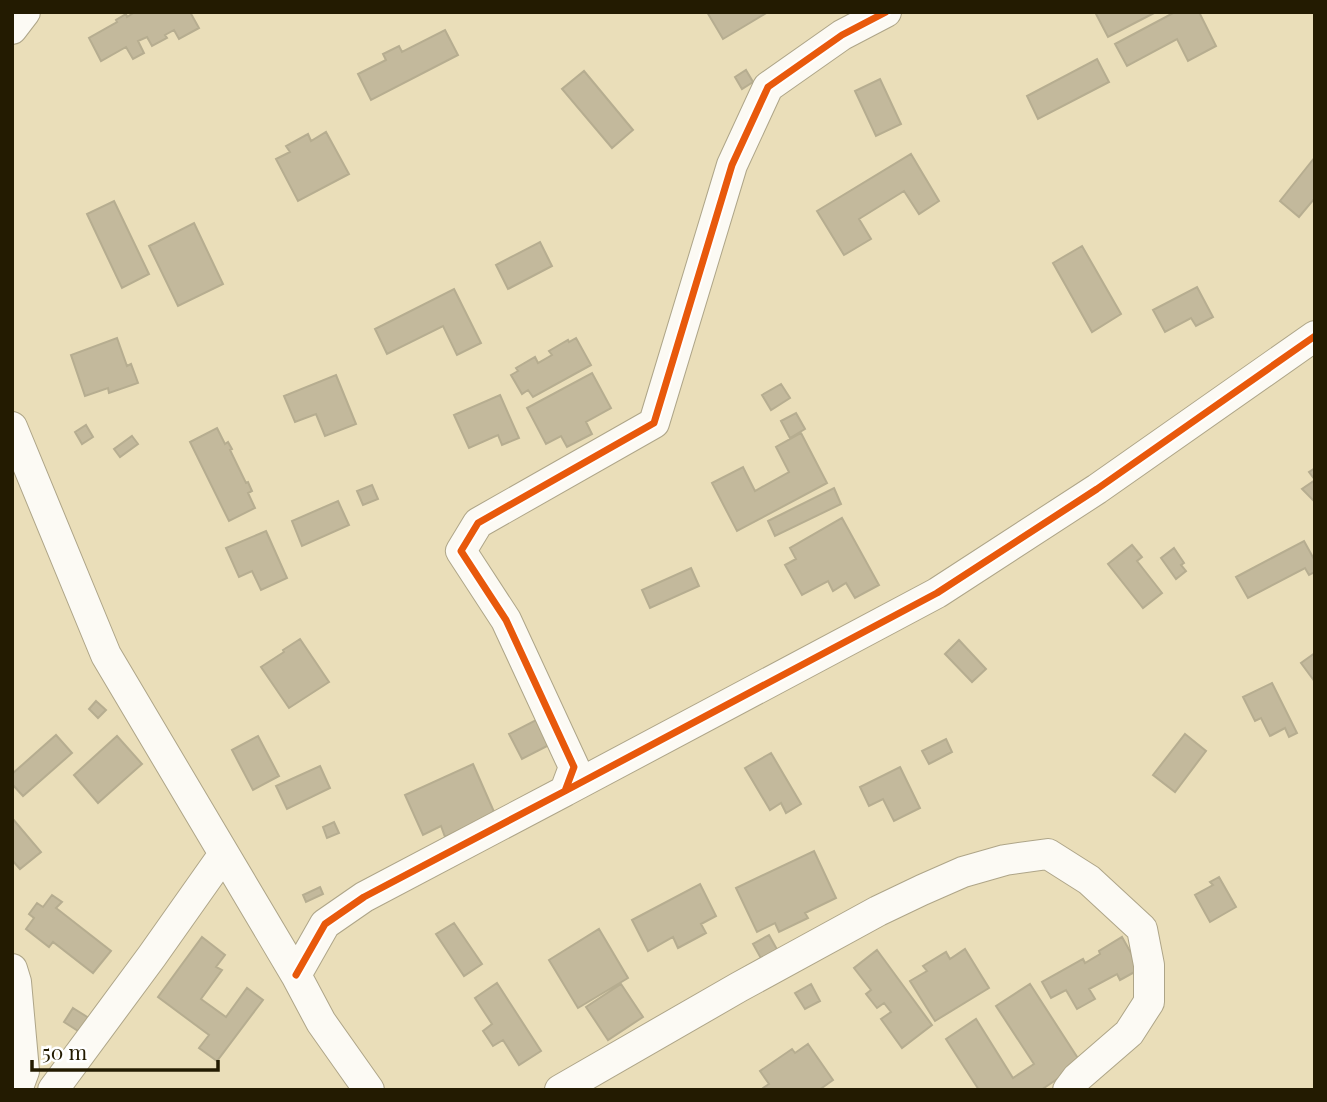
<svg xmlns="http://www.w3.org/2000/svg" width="1327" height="1102" viewBox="0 0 1327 1102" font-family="'Playfair Display',serif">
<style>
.building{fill:#c3b99c;stroke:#b6ad90;stroke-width:2}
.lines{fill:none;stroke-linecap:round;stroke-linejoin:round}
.street-casing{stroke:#aea588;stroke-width:32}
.street{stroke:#fcfaf4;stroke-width:30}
.cycleway-casing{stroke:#fff;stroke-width:11}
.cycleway{stroke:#e8590c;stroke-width:7}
</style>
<rect width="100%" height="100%" fill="#eadeb9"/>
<path class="building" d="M135,12H190L199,28L179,39L174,30L165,35L167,38L152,46L147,37L138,41L144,53L133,59L126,47L101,61L89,38L117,22L116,20L126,14L127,17Z
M707,12H768L723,39Z
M1095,12H1156L1108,37Z
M1175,12H1199L1216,46L1188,61L1177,39L1127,66L1115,44Z
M445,30L458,55L371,100L358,74L386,60L383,54L399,46L402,52Z
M1097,59L1109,82L1038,119L1027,96Z
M746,70L753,82L742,89L735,77Z
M584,71L633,130L612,148L562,89Z
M880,79L901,124L876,136L855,91Z
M326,132L349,174L298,201L276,159L290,152L286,146L308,134L311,141Z
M911,154L939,201L919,214L904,191L859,219L871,239L844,255L817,211Z
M1315,157V198L1299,217L1280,201Z
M114,201L149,274L122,288L87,214Z
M194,223L223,284L178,306L149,246Z
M540,242L552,266L508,289L496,265Z
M1082,246L1121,314L1092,332L1053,263Z
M1197,287L1213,317L1196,326L1191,318L1165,332L1153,310Z
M454,289L481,343L457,355L443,326L387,354L375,329Z
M117,338L127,366L131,364L138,383L109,393L108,388L85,396L71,355Z
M576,338L591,365L533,397L528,390L522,394L511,375L518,371L516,368L535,357L538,363L552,355L549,351L568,340L569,342Z
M592,373L611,408L586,422L592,434L567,447L561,436L546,444L527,408Z
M336,375L356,424L325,436L316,414L295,422L284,396Z
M781,384L790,398L771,410L762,395Z
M500,395L519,438L502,445L498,435L469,448L454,415Z
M796,413L805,429L790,438L781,421Z
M86,425L93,437L82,444L75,432Z
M217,428L225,444L228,442L232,449L230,450L246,483L248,482L252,491L248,493L255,508L229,521L190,442Z
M801,433L827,483L737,531L712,483L743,467L755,491L789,472L776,447Z
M132,436L138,444L120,457L114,449Z
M1315,468V502L1302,489L1315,480L1309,472Z
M372,485L378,499L363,505L357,491Z
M834,488L841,504L775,536L768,521Z
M338,501L349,525L302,546L292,521Z
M842,518L879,585L855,598L846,583L833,591L828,581L802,595L785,565L796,559L790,548Z
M266,531L287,578L261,590L252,571L239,577L226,548Z
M1304,541L1315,561V572L1309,575L1305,568L1248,598L1236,577Z
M1132,545L1142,557L1137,561L1162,593L1143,608L1108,564Z
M1174,548L1184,563L1181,565L1186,571L1176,579L1161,558Z
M691,568L699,586L650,608L642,590Z
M300,639L329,682L289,708L261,667L284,652L283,650Z
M959,640L986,669L972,682L945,654Z
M1315,653V682L1301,663Z
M1272,683L1297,733L1289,737L1285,728L1270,736L1261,718L1255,721L1243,697Z
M96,701L106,710L98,718L89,709Z
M536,720L549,745L522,759L509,734Z
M1185,734L1206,751L1175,792L1153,775Z
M56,735L72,753L23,796L12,784V774Z
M117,736L142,764L98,803L74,775Z
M258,736L279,776L253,790L232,750Z
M946,739L952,752L929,764L922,751Z
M771,753L801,804L786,813L781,803L770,810L745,768Z
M473,764L495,814L445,837L441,826L423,835L405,795Z
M320,766L330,788L287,809L276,786Z
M900,767L920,808L894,821L883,799L869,806L860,787Z
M12,818L41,852L20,869L12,860Z
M334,822L339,833L327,838L323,827Z
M814,851L836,898L805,913L808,918L779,932L775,923L757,932L736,888Z
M1219,877L1236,907L1210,922L1195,895L1213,885L1210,882Z
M700,884L716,916L701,924L706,933L678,948L673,937L648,951L632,920Z
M320,887L323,894L306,902L303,895Z
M52,895L62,902L56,908L111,951L93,973L53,942L49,947L26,929L34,918L29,914L37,903L43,907Z
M454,923L482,964L464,976L436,934Z
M599,929L628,978L578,1008L549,960Z
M769,935L779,953L763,962L753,944Z
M202,937L225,955L216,967L222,970L201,999L226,1017L247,988L263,1000L217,1061L199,1048L209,1035L158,997Z
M1122,937L1140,969L1120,980L1117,974L1089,989L1095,999L1077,1009L1066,990L1051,998L1042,982L1083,959L1085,963L1100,954L1099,951Z
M965,949L989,988L935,1021L910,981L927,971L923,966L946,952L950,959Z
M877,950L932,1025L902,1048L881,1019L891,1012L884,1003L877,1008L866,994L871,990L854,968Z
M497,983L541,1051L519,1065L503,1040L493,1046L483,1031L492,1024L475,998Z
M621,984L643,1017L608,1040L586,1007Z
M811,984L820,1001L805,1009L795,993Z
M1030,984L1081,1063L1041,1090H979L946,1039L976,1019L1013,1078L1034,1064L996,1006Z
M73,1008L92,1020L83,1034L64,1022Z
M808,1044L833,1080L819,1090H764L763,1088L769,1084L760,1071L792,1049L795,1053Z"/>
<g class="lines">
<defs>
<path id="street" d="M12,29L25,12
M12,427L106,655L296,975L321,1022L369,1090
M565,791L937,593L1097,489L1315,336
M12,969L16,982L24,1071L17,1090
M296,975L325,924L364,897L565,791L574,767L506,620L461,551L478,523L654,423L732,165L768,87L842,35L886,12
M53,1090L152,956L224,854
M560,1090L739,987L878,911L922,890L963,872L1005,860L1048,854L1089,880L1142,929L1149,965V1002L1129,1033L1077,1078L1068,1090"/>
</defs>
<use href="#street" class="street-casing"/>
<use href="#street" class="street"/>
<defs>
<path id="cycleway" d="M565,791L937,593L1097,489L1315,336
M296,975L325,924L364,897L565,791L574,767L506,620L461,551L478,523L654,423L732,165L768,87L842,35L886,12"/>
</defs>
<use href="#cycleway" class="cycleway-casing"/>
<use href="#cycleway" class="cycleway"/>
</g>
<rect width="1327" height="1102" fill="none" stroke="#231b01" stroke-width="28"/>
<path d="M32 1060v10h186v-10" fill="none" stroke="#231b01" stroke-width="3.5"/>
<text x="42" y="1060" font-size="21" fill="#231b01" stroke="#ffffff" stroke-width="5" paint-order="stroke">50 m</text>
</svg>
